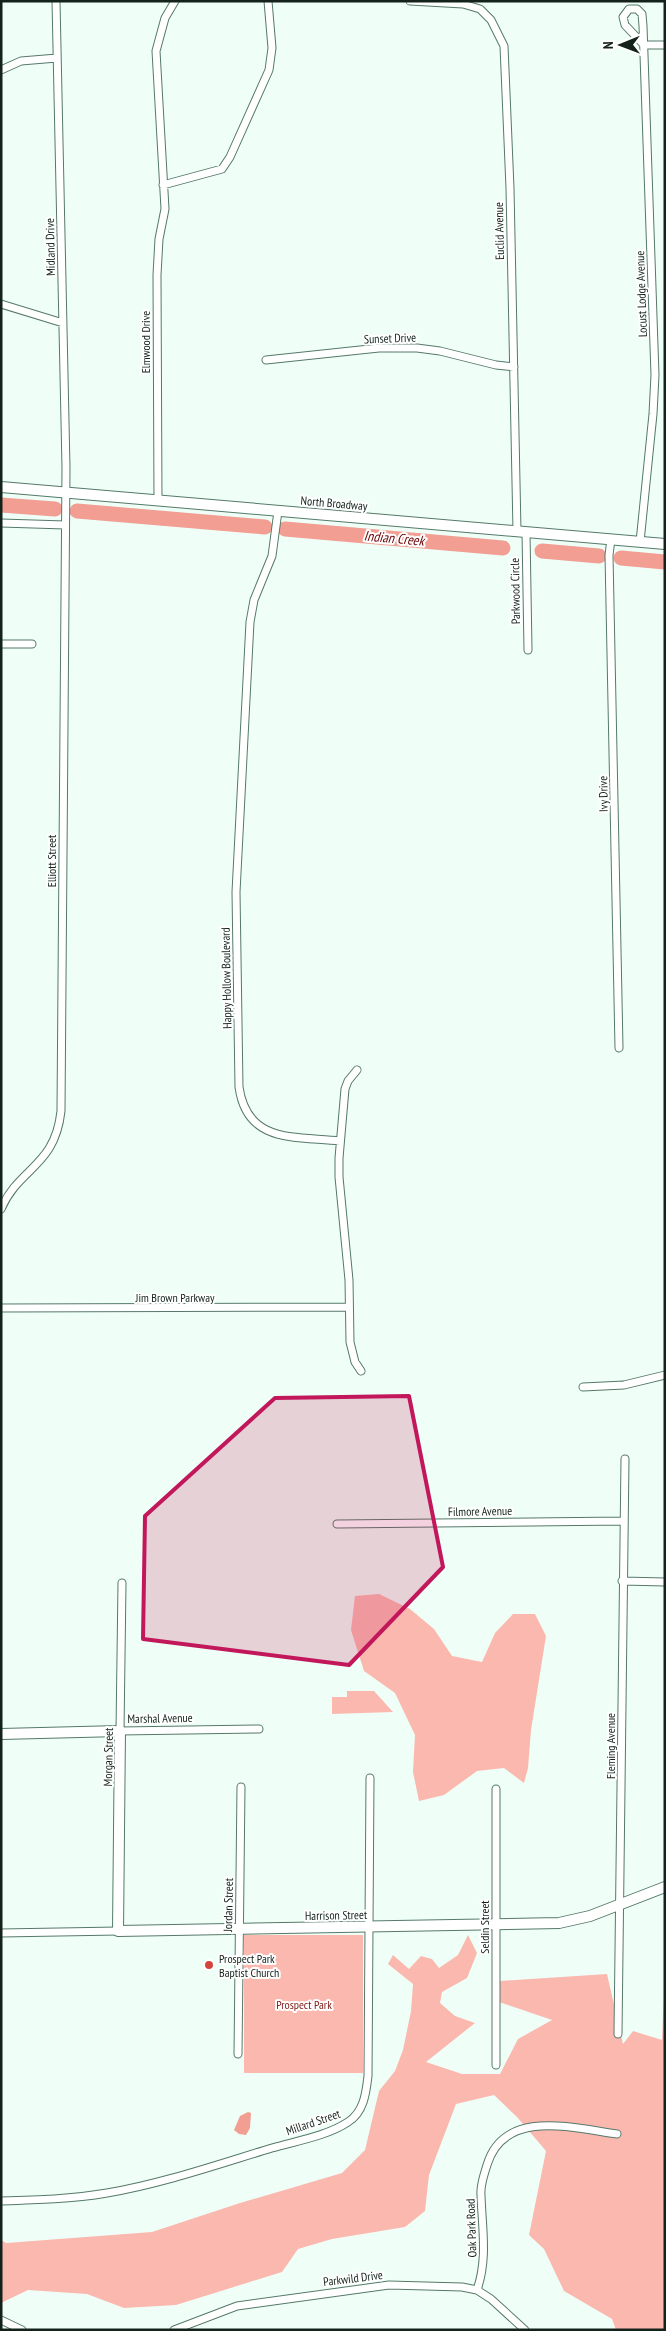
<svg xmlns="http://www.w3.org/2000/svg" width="666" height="2331" viewBox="0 0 666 2331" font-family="'PT Sans Narrow',sans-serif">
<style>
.green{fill:#fbb8af}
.water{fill:#f29e93}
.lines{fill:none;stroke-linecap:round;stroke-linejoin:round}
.river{stroke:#f29e93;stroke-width:15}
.street-casing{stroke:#557969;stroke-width:9}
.secondary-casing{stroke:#557969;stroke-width:12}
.street{stroke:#fff;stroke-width:7}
.secondary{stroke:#fff;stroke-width:10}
.marked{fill:#c2185b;fill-opacity:0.2;stroke:#c2185b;stroke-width:4;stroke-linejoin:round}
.poi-dot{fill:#d3453c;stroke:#fff;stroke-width:2}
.labels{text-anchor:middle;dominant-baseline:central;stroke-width:4;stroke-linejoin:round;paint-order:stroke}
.street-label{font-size:12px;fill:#13221b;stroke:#fff}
.poi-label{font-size:12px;fill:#13221b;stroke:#fff;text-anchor:start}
.park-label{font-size:12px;fill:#7d1b17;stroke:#fff}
.water-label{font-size:14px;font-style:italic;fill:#6c0507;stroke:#fff}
</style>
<rect width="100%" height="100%" fill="#effff7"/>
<path class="green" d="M379,1594L410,1609L434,1629L452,1656L482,1662L495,1633L513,1614H535L546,1636L531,1730L528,1768L524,1783L504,1768L477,1771L444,1795L419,1801L413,1772L415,1735L395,1693L364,1671L351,1630L355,1596Z
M347,1691H374L393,1712L332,1714V1697H347Z
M244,1935H363V2073H244Z
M468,1935L477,1953L467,1978L442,1992L440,2003L455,2016L475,2023L426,2062L462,2074H500L518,2039L552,2020L499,2002L500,1981L607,1974L623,2044L633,2031L662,2040L665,1973V2330H616L612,2319L564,2291L544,2249L529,2235L546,2151L517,2117L494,2095L456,2104L429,2175L425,2211L405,2227L332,2239L298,2249L282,2272L176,2305L124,2308L87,2294L28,2290L1,2303V2240L6,2243L152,2232L240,2203L342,2173L365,2150L379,2091L395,2071L403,2050L411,2011L413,1984L388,1964L393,1955L409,1969L421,1956L432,1959L439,1968L458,1955Z"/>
<path class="water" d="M248,2112L251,2113L250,2128L246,2135L239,2134L234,2130L240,2116Z"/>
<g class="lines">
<path class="river" d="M1,505L55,509
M77,511L265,527
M285,529L503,548
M542,551L599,556
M621,558L665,562"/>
<defs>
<path id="street" d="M410,1L463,4L480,9L491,20L504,46L510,188L517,531
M644,45H665
M1,70L21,61L57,58
M163,185L222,169L230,157L269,70L272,48L268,1
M1,304L63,323
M266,360L379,348H417L440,351L496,365L514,367
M158,501L157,275L159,239L165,209L156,51L165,18L175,1
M278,511L272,556L254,600L250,622L236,892L239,1087C247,1144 295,1136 340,1141
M1,523L65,525
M526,532L528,650
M611,539L609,555L619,1048
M640,542L653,414L655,375L643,26L642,14L637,9H629L623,17L625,25L644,45
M1,644H32
M357,1070L348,1081L345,1089L339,1158V1177L349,1280L350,1342L355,1362L361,1371
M1,1209C19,1167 55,1167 61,1111L66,468L56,1
M1,1308L349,1307
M583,1387L624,1385L665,1375
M337,1524L623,1521
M622,1581L665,1582
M122,1583L120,1731L259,1729
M496,1789V2065
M1,1933L118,1931
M618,2034L625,1459
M238,2054L241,1787
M1,2201C37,2200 72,2199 107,2193C161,2184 219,2164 272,2148C296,2141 327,2136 348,2122C364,2112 366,2093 368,2076L370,1778
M477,2290C488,2258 482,2228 481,2195C480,2185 484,2175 487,2165C504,2108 573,2128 617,2134
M1,2320L22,2330
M174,2330L237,2306L389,2285L462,2287L477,2290L491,2299L525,2330"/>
<path id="secondary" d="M1,487L665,544
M1,1734L120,1731L118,1931L559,1923L590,1916L665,1887"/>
</defs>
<use href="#street" class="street-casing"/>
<use href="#secondary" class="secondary-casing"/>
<use href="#street" class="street"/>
<use href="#secondary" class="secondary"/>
</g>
<path class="marked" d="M409,1396L443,1567L349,1665L143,1639L145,1516L275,1398Z"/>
<circle class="poi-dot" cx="209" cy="1965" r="5"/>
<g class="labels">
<g class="street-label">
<text transform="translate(499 231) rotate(-91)">Euclid Avenue</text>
<text transform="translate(50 247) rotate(-91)">Midland Drive</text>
<text transform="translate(641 294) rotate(-92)">Locust Lodge Avenue</text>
<text transform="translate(390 338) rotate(-2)">Sunset Drive</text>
<text transform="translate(145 342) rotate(-90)">Elmwood Drive</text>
<text transform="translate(334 503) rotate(5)">North Broadway</text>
<text transform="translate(515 591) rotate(-91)">Parkwood Circle</text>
<text transform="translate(603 794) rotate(-91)">Ivy Drive</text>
<text transform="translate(51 861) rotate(-90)">Elliott Street</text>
<text transform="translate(226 978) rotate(-91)">Happy Hollow Boulevard</text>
<text x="175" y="1297">Jim Brown Parkway</text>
<text transform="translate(480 1511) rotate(-1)">Filmore Avenue</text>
<text transform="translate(160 1718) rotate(-1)">Marshal Avenue</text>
<text transform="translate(610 1746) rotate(-90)">Fleming Avenue</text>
<text transform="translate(108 1757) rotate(-89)">Morgan Street</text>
<text transform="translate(228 1905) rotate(-89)">Jordan Street</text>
<text transform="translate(336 1915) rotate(-1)">Harrison Street</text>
<text transform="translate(484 1927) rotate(-90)">Seldin Street</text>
<text transform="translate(313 2122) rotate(-19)">Millard Street</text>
<text transform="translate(471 2228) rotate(-92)">Oak Park Road</text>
<text transform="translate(353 2278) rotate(-7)">Parkwild Drive</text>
</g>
<g class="poi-label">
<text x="219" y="1958">Prospect Park<tspan x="219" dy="14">Baptist Church</tspan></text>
</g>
<g class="park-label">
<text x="304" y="2004">Prospect Park</text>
</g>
<g class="water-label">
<text transform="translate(394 538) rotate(5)">Indian Creek</text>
</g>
</g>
<rect width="666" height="2331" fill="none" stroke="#13221b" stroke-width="5"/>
<g transform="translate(621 45) rotate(269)" stroke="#ffffff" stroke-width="4" paint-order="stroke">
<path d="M0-4L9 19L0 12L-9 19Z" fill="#13221b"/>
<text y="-8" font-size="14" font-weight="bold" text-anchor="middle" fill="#13221b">N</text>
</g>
</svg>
